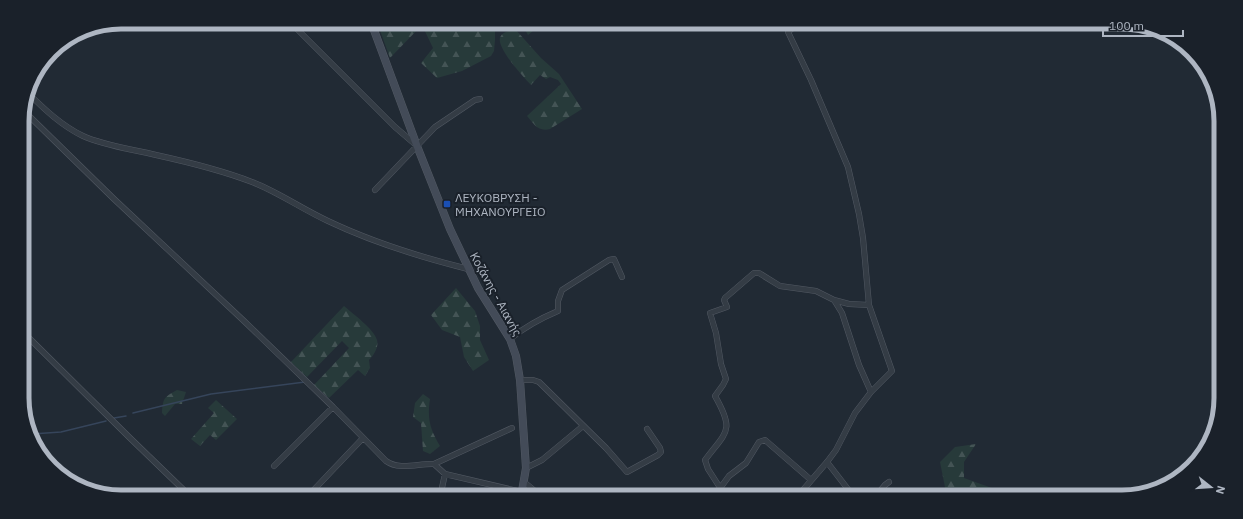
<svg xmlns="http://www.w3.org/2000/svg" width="1243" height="519" viewBox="0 0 1243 519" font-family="'IBM Plex Sans',sans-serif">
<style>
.forest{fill:url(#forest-firs)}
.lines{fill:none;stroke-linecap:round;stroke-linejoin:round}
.stream{stroke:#36455b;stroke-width:1.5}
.street-casing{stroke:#525963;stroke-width:6}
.secondary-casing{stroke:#525963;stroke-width:8}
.street{stroke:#343c45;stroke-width:5}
.secondary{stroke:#434b58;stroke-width:7}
.transit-dot{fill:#1a4fb4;stroke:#1a212a;stroke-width:1.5}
.labels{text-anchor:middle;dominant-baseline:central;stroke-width:4;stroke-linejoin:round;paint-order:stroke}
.poi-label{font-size:12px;fill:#aeb6c2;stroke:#1a212a;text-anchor:start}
.street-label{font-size:12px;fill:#aeb6c2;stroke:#1a212a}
.rim{fill:none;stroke:#aeb6c2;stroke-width:5}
</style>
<defs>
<pattern id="forest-firs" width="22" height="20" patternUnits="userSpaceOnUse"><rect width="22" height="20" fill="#273a3a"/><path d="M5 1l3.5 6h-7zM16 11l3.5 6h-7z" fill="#445455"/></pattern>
</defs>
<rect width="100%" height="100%" fill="#212a34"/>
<path class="forest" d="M377,22H489L495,31V40L494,51L491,56L462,71L437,78L421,63L433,48L422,25L390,58Z
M521,22H544L528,35Z
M516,30L541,58L559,74L582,109L550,129C538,132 534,124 527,116L561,84L558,80L550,77L546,79L540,75L531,85C523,77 497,48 500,38C502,31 510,31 516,30Z
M456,288L475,311L480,326V340L489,360L473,371L464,357L460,337L442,330L431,315Z
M344,306C353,314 374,329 377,340C379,347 374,355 369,360L370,368L365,376L358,370L329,398L314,385L349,348L342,341L307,377L291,362Z
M177,390L186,392L182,404H175L165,416L162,413C163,398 164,397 177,390Z
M423,394L430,399C427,419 430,429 440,446L430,454L423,451L421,423L413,417L415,403Z
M216,400L237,419L216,440L210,435L200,446L191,439L214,413L208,408Z
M976,444L964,462V478L1003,492L1011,497H947L940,462L955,447Z"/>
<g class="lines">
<path class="stream" d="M133,413L211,394L305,382
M114,418L126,416
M32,434L61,432L106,421"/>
<defs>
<path id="street" d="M290,22L395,127L416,145
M28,93C44,109 62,126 83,136C105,146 132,149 156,155C188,162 221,170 252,182C278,192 302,209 328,221C372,242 420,257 468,269
M23,110L114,199L244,321L333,407L386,461C400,471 419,463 434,464L445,474L522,492
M375,190L435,127L475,100L480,99
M834,300L849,304L869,305
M23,332L130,438L191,497
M510,339C526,326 539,319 558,311V301L562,290L609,260L614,259L622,277
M520,380H533L539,382L606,448L627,472L658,455L661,452L660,448L647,429
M827,462L854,497
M434,464L512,428
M274,466L333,407
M526,468L542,460L583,426
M524,482L542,497
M721,487L729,476L746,463L759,442L765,440L811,480
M307,497L363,438
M440,497L445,474
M726,497L708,469L705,460C727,431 735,431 715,396L723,385L726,379L721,364L716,333L710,313L727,307L724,300L725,298L754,273H759L780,286L816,291L834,300L842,313L859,365L871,392
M797,497L827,462L836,450L855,413L871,392L892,371L869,305L863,238L859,214L848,167L811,80L788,32L800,22
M875,497L885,485L889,482"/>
<path id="secondary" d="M371,22L417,146L450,229L478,288L510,339L516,356L520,380L526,468L521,497"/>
</defs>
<use href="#street" class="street-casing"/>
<use href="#secondary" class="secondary-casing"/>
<use href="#street" class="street"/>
<use href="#secondary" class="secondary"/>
</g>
<rect class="transit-dot" x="443" y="200" width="8" height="8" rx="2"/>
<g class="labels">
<g class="poi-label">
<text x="455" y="197">ΛΕΥΚΟΒΡΥΣΗ -<tspan x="455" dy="14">ΜΗΧΑΝΟΥΡΓΕΙΟ</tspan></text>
</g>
<g class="street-label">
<text transform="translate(496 294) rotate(61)">Κοζάνης - Αιανής</text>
</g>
</g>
<path d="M0 0H1243V519H0ZM121 29H1122A92 92 0 0 1 1214 121V398A92 92 0 0 1 1122 490H121A92 92 0 0 1 29 398V121A92 92 0 0 1 121 29Z" fill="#1a212a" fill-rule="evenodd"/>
<path class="rim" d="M121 29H1122A92 92 0 0 1 1214 121V398A92 92 0 0 1 1122 490H121A92 92 0 0 1 29 398V121A92 92 0 0 1 121 29Z"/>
<g transform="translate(1211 487) rotate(107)" stroke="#1a212a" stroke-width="3" paint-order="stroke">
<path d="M0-3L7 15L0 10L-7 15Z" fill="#aeb6c2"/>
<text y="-6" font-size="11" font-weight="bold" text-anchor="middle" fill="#aeb6c2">N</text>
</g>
<path d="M1103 30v6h80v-6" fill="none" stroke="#aeb6c2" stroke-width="2"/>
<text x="1109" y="30" font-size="12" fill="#aeb6c2" stroke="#1a212a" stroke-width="3" paint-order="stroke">100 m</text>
</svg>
